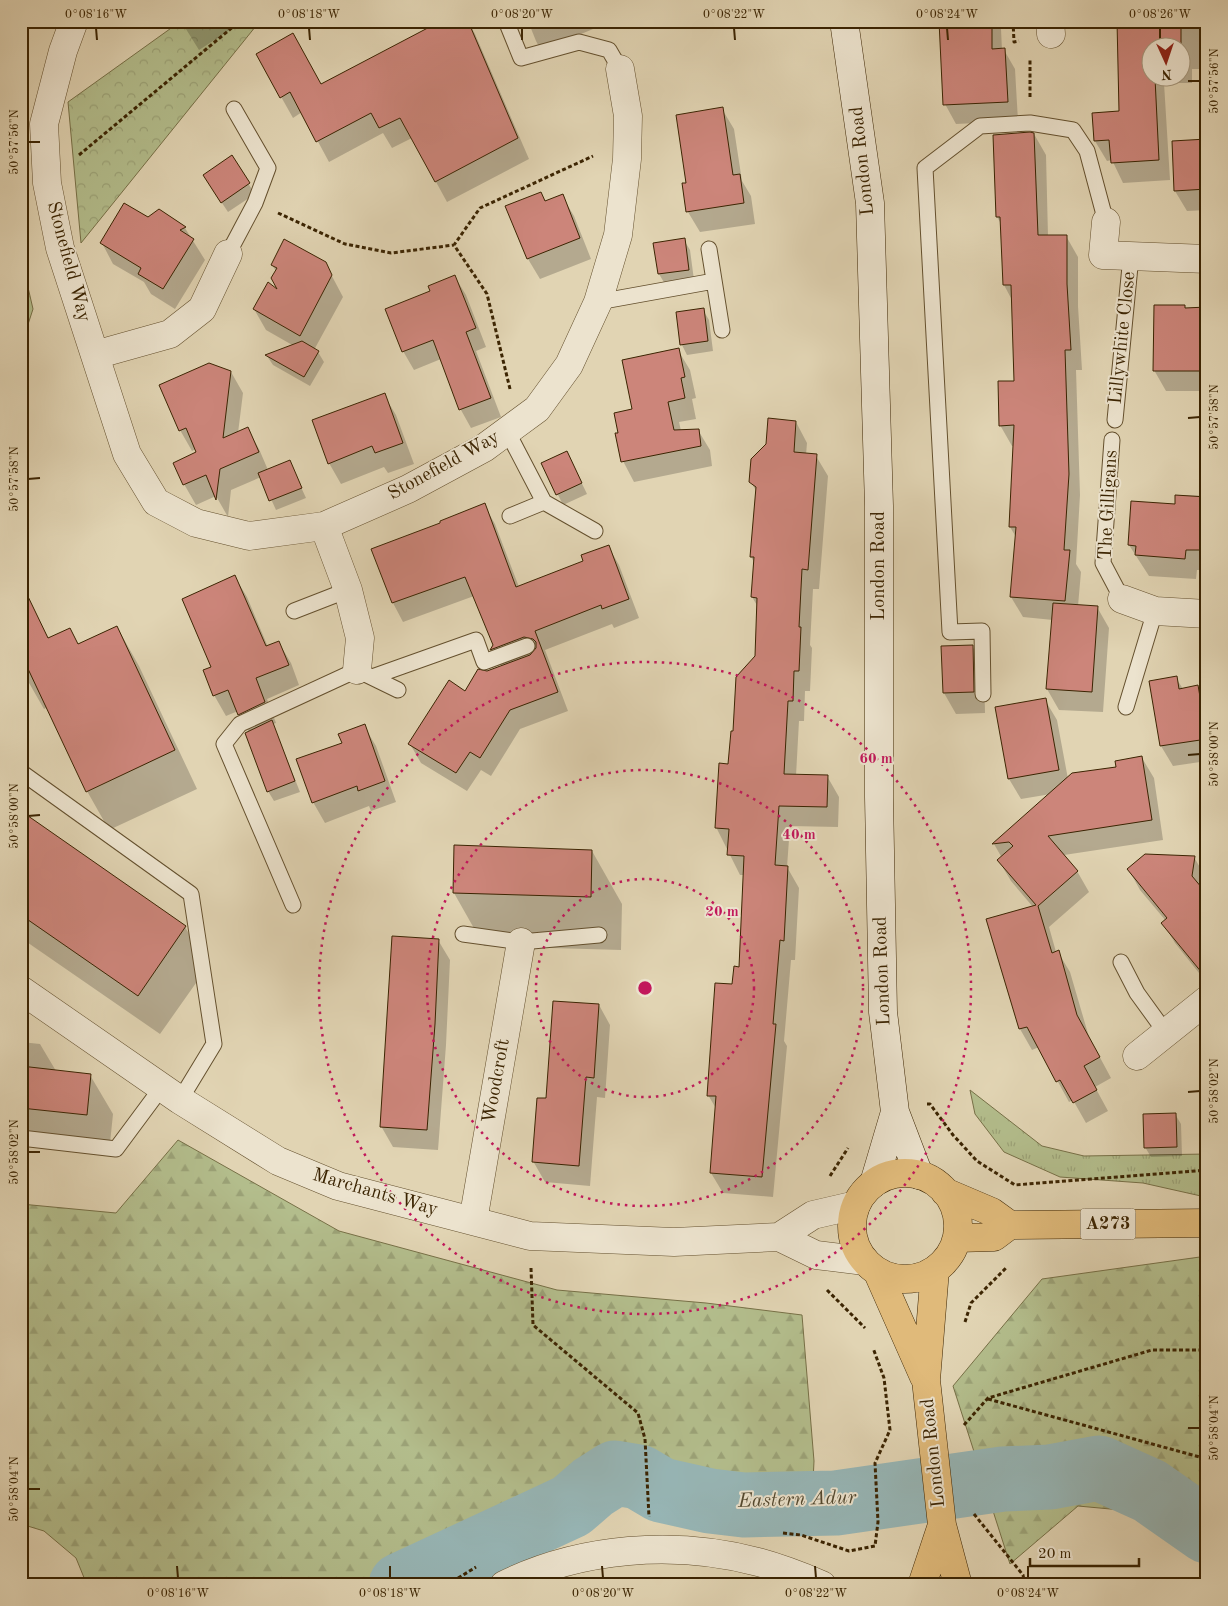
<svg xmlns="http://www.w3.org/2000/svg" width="1228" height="1606" viewBox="0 0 1228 1606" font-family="'Old Standard TT',serif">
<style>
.grass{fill:url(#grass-tufts);stroke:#777047}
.forest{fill:url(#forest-firs);stroke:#777047}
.park{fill:url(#park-crowns);stroke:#777047}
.shadow{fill:#0003;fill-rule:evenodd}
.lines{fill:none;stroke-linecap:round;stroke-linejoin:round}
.river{stroke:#97b6b6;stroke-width:65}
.building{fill:#cc857a;stroke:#3b2402}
.service-casing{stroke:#64502e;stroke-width:17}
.minor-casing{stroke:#64502e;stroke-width:29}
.secondary-casing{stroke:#3b2402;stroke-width:29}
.primary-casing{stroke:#3b2402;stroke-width:29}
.path{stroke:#3b2402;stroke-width:3;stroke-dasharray:4 2.5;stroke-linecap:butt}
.service{stroke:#ece3ce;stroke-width:15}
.minor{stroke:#ece3ce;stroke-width:28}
.secondary{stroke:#ece3ce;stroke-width:28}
.primary{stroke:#e0ba7a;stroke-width:28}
.ticks{fill:none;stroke:#3b2402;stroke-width:2}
.ring{fill:none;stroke:#c2185b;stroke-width:2.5;stroke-dasharray:2.5 5}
.labels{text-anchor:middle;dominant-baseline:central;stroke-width:4;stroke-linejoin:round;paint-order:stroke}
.shield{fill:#ece3ce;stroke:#705d3f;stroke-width:1}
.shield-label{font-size:18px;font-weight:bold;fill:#3b2402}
.street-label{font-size:19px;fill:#3b2402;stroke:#ece3ce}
.water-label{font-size:20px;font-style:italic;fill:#52482f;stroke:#ece3ce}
.centre{fill:#c2185b;stroke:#ece3ce;stroke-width:2.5}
.ring-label{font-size:15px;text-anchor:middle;font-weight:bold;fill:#c2185b;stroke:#ece3ce;stroke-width:4;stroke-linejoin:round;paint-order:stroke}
.neatline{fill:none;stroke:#3b2402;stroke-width:2}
.ticks-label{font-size:12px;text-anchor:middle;fill:#3b2402}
</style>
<defs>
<pattern id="grass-tufts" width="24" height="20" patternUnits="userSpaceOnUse" patternTransform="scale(1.25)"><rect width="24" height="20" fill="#b3bd8c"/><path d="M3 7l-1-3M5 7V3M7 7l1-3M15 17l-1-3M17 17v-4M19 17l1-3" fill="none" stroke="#9ba277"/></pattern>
<pattern id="forest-firs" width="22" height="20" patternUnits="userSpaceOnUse" patternTransform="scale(1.25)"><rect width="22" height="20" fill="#b3bd8c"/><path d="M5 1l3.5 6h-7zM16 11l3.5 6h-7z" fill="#9ba277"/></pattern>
<pattern id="park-crowns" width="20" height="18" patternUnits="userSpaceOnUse" patternTransform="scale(1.25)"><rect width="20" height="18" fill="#b3bd8c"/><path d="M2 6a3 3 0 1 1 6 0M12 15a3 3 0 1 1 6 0" fill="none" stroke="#9ba277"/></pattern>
</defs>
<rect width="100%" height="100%" fill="#e1d4b3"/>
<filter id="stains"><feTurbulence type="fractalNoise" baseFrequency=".004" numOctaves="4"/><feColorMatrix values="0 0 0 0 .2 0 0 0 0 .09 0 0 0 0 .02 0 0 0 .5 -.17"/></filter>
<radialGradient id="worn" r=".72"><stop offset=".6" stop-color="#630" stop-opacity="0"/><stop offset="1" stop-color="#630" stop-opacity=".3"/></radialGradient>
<path class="grass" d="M970,1090L1042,1146L1084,1156L1207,1154V1196H1201L1143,1183L1060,1177L1004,1152L975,1114Z"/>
<path class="forest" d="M178,1140L339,1231L557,1290L706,1303L802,1315L814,1461L812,1503L619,1464L533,1527L458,1560L407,1585H87L76,1558L44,1531L21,1524V1204L116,1213Z
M1207,1256V1518L1078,1506L1010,1564L953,1386L1042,1279Z"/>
<path class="park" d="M181,21H260L81,243L68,102Z
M21,257L33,309L21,346Z"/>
<path class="shadow" d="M181,21H244L199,50Z
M468,21L475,34L529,159L447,202L412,138L392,148L383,133L329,162L302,112L293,118L257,54L321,85Z
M528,21H612L574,37L545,58L536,41Z
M940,21H996L1001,29L1002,50H1004L1015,69L1018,121L956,124L945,104Z
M1119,21H1207V69H1192V83H1164L1170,180L1123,183L1112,160L1107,161L1095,141L1120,112ZM1150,48H1180V78H1150Z
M722,109L734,129L742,181L751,196L755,224L700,232L688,212L684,184H687Z
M1034,134L1046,155L1048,236H1066L1078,257V306L1082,370H1076L1080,495L1076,564L1081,572L1078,606L1097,607L1109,628L1103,712L1059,710L1047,689L1053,620L1023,617L1011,597L1016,537L1010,527L1014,446H1012L1000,425L1015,382L1012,300L1004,285L1002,225L997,217Z
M1207,140V210L1187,211L1175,191Z
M231,157L255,194L228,212L210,185Z
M541,193L546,202L562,196L574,216L591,259L540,279L528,259L507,207Z
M148,218L185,228L205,260L175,309L151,294L144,282L113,264L102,243Z
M684,240L690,250L694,280L665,284L659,274L655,244Z
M325,263L343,297L314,350L318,352L324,362L310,386L273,365L267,356L294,346L266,330L254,309L280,292L276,271L272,265Z
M455,277L466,295L486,347L476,351L501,417L471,428L461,410L441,359L414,370L403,351L432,292Z
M1207,308V391H1166L1154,370L1186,309Z
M703,310L709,320L713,351L687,355L682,345L677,313Z
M678,350L690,370L696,398L692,399L696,419L679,422L681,431L698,430L710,450L712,466L634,482L623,461L620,434L634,410Z
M231,372L243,393L238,433L247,428L259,449L268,470L289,461L306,498L276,510L261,477L231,490L228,517L216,496L196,505L184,484L197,452L196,449L192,451L180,430Z
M384,395L396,415L414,464L388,473L384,467L341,484L329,463Z
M796,422L807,443L806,455L816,456L828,476L819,589H813L810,645L812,648L810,691H805L804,721H799L796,776H827L839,797L838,827L790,826L787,867L799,888L795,960H791L784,1041L787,1046L773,1197L723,1193L711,1173L717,1110L708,1095L733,985L740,968L744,875H740L716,827L734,732L756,656L758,607L752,597L754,562L751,557L757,492L750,481Z
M21,445L25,451L28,545H21Z
M572,463L587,494L563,505L543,464Z
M1177,495L1207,496V570H1197L1196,579L1149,576L1129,545L1176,506Z
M484,505L495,524L519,587L585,562L608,546L619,565L639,618L614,628L612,624L545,650L568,711L520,729L491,776L481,770L467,791L421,763L410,744L487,672L502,667L492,650L494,645L474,596L403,622L393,603L373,550L442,524Z
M235,577L247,597L268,647L279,643L291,663L299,685L267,699L276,723L273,724L300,792L274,801L268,791L249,732L238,711L226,716L214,695L213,668Z
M40,623L49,639L78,645L117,627L139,666L197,789L109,830L87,791L48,707L44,709L21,669V632Z
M972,646L984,666L985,713L956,714L944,693L943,647Z
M1176,678L1183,689L1198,687L1207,702V761L1173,766L1161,746Z
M1045,700L1057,720L1068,779L1117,768L1142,758L1154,778L1163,840L1064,855L1077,871L1089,892L1049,927L1056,952H1058L1070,972L1089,1037L1111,1078L1095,1087L1108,1111L1086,1123L1073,1100L1069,1102L1039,1047L1032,1050L1020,1029L987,920L1033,907L1011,881L999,861L1002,858L994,844L1051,794L1021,799L1009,779Z
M364,726L376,746L396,802L371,811L369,806L325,823L313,802L343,744Z
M21,813L185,927L208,966L160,1034L21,938Z
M592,851L622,904L621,950L484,946L454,893Z
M1194,857L1206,878L1204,893L1207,896V983L1175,943L1163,923L1166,921L1140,890L1129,870Z
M438,940L450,960L446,1045L438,1150L393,1147L381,1126Z
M599,1005L610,1025L605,1098L597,1097L590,1186L545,1182L533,1161L547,1100Z
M21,1042L40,1044L56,1071L90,1075L113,1114L109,1153L21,1145Z
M1175,1114L1181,1124L1182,1156L1151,1157L1145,1147Z"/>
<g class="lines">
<path class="river" d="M401,1585L571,1506L593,1487L615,1473L639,1477L661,1490L710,1501L744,1505L836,1503L1003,1479L1050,1477L1099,1468L1150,1491L1207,1531"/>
</g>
<path class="building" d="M441,21H468L518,138L435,182L400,118L379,128L371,113L316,142L290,92L280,98L256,54L293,33L321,84Z
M939,21H992V49L1005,48L1008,102L943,105Z
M1117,21H1181V64L1180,48H1150V78H1155L1159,160L1111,163L1109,140L1094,141L1092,113L1119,111Z
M723,107L733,175L740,174L744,203L686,212L682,183H686L676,115Z
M1030,132L1034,133L1038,235H1067V284L1071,350H1065L1069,474L1064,550H1070L1065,601L1010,597L1016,527H1009L1014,425L999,426L998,381H1014L1011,285H1003L1000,217H996L993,135Z
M1207,139V189L1174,191L1172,141Z
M232,155L250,183L221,203L203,175Z
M541,192L545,201L563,194L580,238L527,259L505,206Z
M124,203L148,217L159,209L186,227L180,230L194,239L163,289L138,274L141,268L100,243Z
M685,238L689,270L658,274L653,243Z
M284,239L326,262L332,275L300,336L253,309L268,282L277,289L271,278L277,268L271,265Z
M455,275L476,328L466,332L491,398L459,410L433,340L402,352L385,309L430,291L428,286Z
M1154,305H1185V308L1207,307V362H1203L1204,371H1153Z
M704,308L708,341L680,345L676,312Z
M302,341L319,351L304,377L265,355Z
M679,348L685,377L681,378L685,398L668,402L674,430L699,429L701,446L621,462L615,433H618L614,413L632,409L622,360Z
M209,363L231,371L223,438L248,427L259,452L220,469L216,500L206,475L183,485L173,463L196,452L186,428L179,431L159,385Z
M385,393L403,443L375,453L372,446L328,464L312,420Z
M768,418L796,421L794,452L817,454L808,570L802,569L799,627H801L799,671H794L793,701H788L784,774L828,775L827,807L779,806L775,865L788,866L784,941L780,940L773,1024H776L762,1177L710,1173L716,1096H707L715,983L732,984L734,966L739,967L744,856L727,855L729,829L715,828L719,763L728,764L731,731H733L736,677L755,656L757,598L751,597L754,557H750L756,487L749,482L751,459L766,444Z
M567,451L582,483L556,495L541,463Z
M290,460L302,488L269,501L258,473Z
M1175,495L1207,497V550H1186L1185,559L1135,555L1136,546L1128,545L1131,501L1175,504Z
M485,503L516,587L583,561L581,555L609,545L629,599L602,609L601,605L535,631L558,692L510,710L480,758L470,752L456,773L408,744L449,680L465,691L478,669L487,671L530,655L536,648V642L533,639L524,637L490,650L493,645L465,577L392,603L371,549L440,523V521Z
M235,575L266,646L279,641L289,665L256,678L265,702L238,715L228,690L213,696L203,670L211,667L182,599Z
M21,582L48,638L70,628L78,644L117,626L175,750L86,792L21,654Z
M1053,603L1098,606L1092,692L1046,689Z
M973,645L974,692L943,693L941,646Z
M1177,676L1179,689L1198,685L1207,739L1160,746L1149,681Z
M1046,698L1059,770L1008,779L995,707Z
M272,720L295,781L267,792L245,733Z
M365,724L385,781L358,791L357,786L312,803L296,759L342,743L338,734Z
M1142,756L1152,820L1048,836L1078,871L1038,906L1052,953L1059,950L1077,1015L1100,1057L1084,1066L1097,1090L1073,1103L1060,1080L1056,1082L1027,1027L1019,1029L986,919L1036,905L997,860L1013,846L1009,842L992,844L1072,773L1116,767L1115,761Z
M21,811L186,926L138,996L21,915Z
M454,845L592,850L591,897L453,893Z
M1145,854L1195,856L1192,876L1207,894V979L1161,923L1167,918L1127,869Z
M392,936L439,939L435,1024L427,1130L380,1127Z
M553,1001L599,1004L594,1078L586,1077L579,1166L532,1162L537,1098H546Z
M21,1066L91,1074L87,1115L21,1108Z
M1176,1113L1177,1147L1144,1148L1143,1114Z"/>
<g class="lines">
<defs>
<path id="service" d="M506,21L521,58L579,42L609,50L620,69
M709,249L722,330
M228,254L255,203L268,168L234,109
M598,302L714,281
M1115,420L1131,256
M507,431L544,502
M1112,440L1103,563L1122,599
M510,516L544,502L595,531
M294,611L348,590
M372,677L476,640L484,662L527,646
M983,694L982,631L950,632L925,168L980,126L1030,123L1073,130L1087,151L1106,222
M1126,707L1155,611
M21,772L191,894L214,1044L180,1100
M293,905L224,744L240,724L357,670L398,690
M463,934L521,942L599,935
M1121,962L1137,993L1166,1033
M21,1138L116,1149L162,1087"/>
<path id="minor" d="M74,21L63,51L44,124L47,183L60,248L127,454L156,502L196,523L249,536L324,526L408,489L484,448L537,409L569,365L598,302L618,235L627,159L628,116L620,69
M1050,21L1051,34
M1106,222L1103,255L1207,259
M95,355L170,334L202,309L228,254
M324,526L348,590L360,638L357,670
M1122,599L1155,611L1207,614
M21,990L180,1100L278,1161L338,1186L530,1236L674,1242L779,1237L816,1255L865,1261
M1137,1056L1207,1000
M473,1221L521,942
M779,1237L813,1215L856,1205
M504,1585C581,1547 675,1540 758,1562C780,1568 801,1576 822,1585"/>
<path id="secondary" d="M844,21L870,203L879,506V797L883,1012L895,1112L919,1175
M874,1183L895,1112"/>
<path id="primary" d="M852 1226a53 53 0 1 1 106 0a53 53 0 1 1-106 0Z
M945,1192L992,1212L1010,1225L1207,1223
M957,1238L994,1237L1010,1225
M935,1270L926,1380L942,1525L958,1585
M878,1273L924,1377
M922,1585L942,1525"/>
</defs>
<use href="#service" class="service-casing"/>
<use href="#minor" class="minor-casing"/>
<use href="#secondary" class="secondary-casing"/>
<use href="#primary" class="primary-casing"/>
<path class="path" d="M1013,21L1014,42L1019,41
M1030,97V58
M79,155L240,21
M278,213L345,244L391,253L454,245
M510,389L487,294L454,245L480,208L593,156
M927,1104H930L953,1135L977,1161L1015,1185L1207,1170
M830,1176L848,1148
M531,1268L533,1325L638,1413L645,1439L649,1517
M827,1290L865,1328
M965,1322L971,1303L1006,1268
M988,1399L1207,1459
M964,1425L988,1398L1152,1350H1207
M974,1514L1023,1575L1025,1585
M783,1533L801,1535L849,1551L875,1546L878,1522L875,1463L890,1430L884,1378L873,1348
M447,1585L476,1567"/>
<use href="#service" class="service"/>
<use href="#minor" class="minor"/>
<use href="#secondary" class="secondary"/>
<use href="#primary" class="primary"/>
</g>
<path class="ticks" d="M96,28L97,40M309,28L310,40M522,28V40M734,28L735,40M947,28L948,40M1160,28V40M1188,81H1200M28,142H40M1188,418L1200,417M28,479L40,478M1188,755L1200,754M28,816L40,815M1188,1092L1200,1091M28,1152H40M1188,1428H1200M28,1489H40M177,1566L178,1578M390,1566V1578M602,1566L603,1578M815,1566L816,1578M1028,1566V1578"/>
<g class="ring">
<circle cx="645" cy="988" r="109"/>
<circle cx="645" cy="988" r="218"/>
<circle cx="645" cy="988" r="326"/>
</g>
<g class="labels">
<rect class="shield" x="1080.5" y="1208.5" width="55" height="31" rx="4"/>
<g class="shield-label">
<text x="1108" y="1224">A273</text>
</g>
<g class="street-label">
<text transform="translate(863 161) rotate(-96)">London Road</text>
<text transform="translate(68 262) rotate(75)">Stonefield Way</text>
<text transform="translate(1123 338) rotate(-84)">Lillywhite Close</text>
<text transform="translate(444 466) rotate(-29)">Stonefield Way</text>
<text transform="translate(1109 505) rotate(-87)">The Gilligans</text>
<text transform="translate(879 566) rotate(-90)">London Road</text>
<text transform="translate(883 971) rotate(-92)">London Road</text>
<text transform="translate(497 1081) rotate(-80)">Woodcroft</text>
<text transform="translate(375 1193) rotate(16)">Marchants Way</text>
<text transform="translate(934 1453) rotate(-96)">London Road</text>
</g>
<g class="water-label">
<text transform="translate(797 1500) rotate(-2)">Eastern Adur</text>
</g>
</g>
<circle cx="645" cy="988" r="8" class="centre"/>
<g class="ring-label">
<text x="876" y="763">60 m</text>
<text x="799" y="839">40 m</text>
<text x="722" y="916">20 m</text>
</g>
<rect width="1228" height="1606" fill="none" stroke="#e1d4b3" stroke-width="55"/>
<g transform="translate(1166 62) rotate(177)"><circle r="24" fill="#ece3ce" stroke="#a5977c"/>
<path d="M0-4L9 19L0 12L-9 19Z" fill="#8f2418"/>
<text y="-8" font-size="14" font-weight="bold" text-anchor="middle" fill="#3b2402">N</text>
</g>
<path d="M1030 1558v8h109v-8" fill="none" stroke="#3b2402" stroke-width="2.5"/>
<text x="1038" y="1558" font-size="15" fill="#3b2402" stroke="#ece3ce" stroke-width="4" paint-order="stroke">20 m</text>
<rect x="28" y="28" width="1172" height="1550" class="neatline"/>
<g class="ticks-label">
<text x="96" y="18">0°08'16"W</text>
<text x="309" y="18">0°08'18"W</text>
<text x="522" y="18">0°08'20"W</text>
<text x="734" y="18">0°08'22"W</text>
<text x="947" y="18">0°08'24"W</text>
<text x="1160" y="18">0°08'26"W</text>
<text transform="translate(1214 81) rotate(-90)" y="4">50°57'56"N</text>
<text transform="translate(14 142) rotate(-90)" y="4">50°57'56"N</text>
<text transform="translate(1214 417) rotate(-90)" y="4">50°57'58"N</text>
<text transform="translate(14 479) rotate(-90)" y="4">50°57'58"N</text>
<text transform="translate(1214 754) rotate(-90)" y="4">50°58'00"N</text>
<text transform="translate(14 816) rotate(-90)" y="4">50°58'00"N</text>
<text transform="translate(1214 1091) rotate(-90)" y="4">50°58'02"N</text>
<text transform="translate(14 1152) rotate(-90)" y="4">50°58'02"N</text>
<text transform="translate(1214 1428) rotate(-90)" y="4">50°58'04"N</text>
<text transform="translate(14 1489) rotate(-90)" y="4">50°58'04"N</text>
<text x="178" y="1597">0°08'16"W</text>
<text x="390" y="1597">0°08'18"W</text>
<text x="603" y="1597">0°08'20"W</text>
<text x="816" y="1597">0°08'22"W</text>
<text x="1028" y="1597">0°08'24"W</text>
</g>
<rect width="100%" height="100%" filter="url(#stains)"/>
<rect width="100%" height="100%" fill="url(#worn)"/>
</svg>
